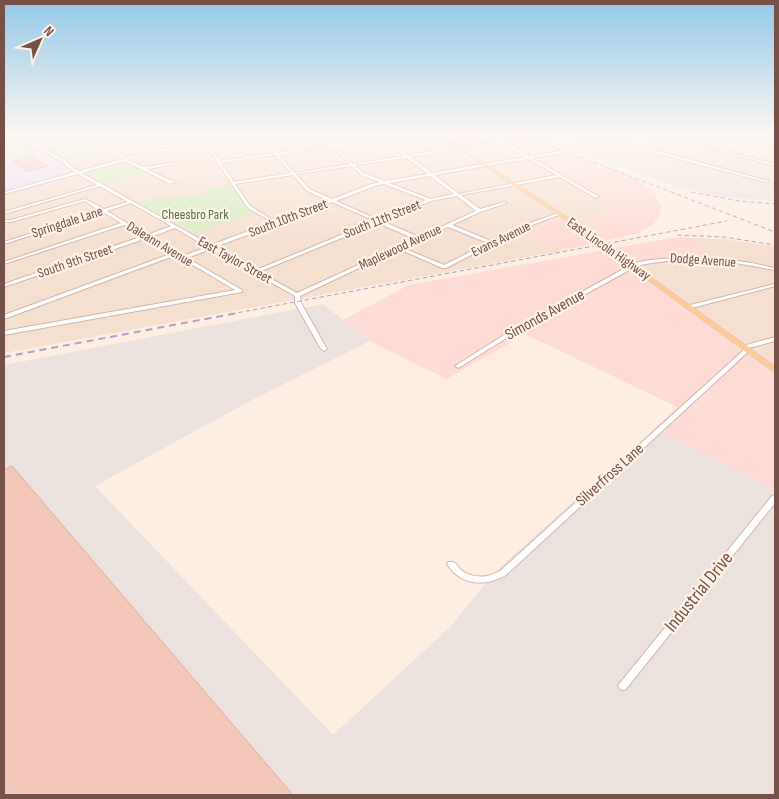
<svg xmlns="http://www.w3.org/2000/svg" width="779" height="799" viewBox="0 0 779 799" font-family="'Sofia Sans Condensed',sans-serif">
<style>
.residential{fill:#f5dfcf}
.commercial{fill:#fedbd4}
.industrial{fill:#ebe2dd}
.education{fill:#ecdef9}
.green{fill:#d7ebbf}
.building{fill:#f3c8b8;stroke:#e6ab98}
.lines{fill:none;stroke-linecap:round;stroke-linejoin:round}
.minor-casing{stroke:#d0b6ab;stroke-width:2}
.major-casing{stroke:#d8cecb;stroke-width:1}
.minor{fill:#fff;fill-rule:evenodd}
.major{fill:#feca97;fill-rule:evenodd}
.rail-far1{stroke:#afa0c6;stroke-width:1;stroke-dasharray:4.5 3;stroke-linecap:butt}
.rail{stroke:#afa0c6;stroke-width:2;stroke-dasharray:7 5;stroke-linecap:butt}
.labels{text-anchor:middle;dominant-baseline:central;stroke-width:4.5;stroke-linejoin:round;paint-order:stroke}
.far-park-label{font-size:14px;fill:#55753c;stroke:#fff3e8}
.far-street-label{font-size:14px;fill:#755147;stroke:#fff3e8}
.street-label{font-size:16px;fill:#755147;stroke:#fff3e8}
.near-street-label{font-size:19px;fill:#755147;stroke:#fff3e8}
</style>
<rect width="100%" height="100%" fill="#fdeee1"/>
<path class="residential" d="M14,135H267L156,150L146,153L281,135H436L482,168L529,159L602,201L610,218L572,226L515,234L560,251L4,353V191L79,171L70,163L63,162Z
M658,135H775V165L761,162L748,170L695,156L687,160L652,150L674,140Z
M694,238L723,239L775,247V363L633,262L683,255L706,257Z"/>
<path class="commercial" d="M443,135H519L583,158L625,174L653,190L661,207L660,215L653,224L639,233L560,251L515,234L557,216L572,226L610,218L602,201L529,159L489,166Z
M677,237L694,238L706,257L683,255L634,263L775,363V490L654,429L677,407L525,334L447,379L370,341L343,320L409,285Z"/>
<path class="industrial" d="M530,135H658L675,139L652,150L686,160L695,156L748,170L761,162L775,165V201L723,197L678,187Z
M323,304L370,341L250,401L95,486L333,735L450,627L494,573L654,429L775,490V795H4V365Z"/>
<path class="education" d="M14,135L63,162L73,172L4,192V136Z"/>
<path class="green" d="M10,135L40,151L24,156L17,152L4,155V136Z
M67,135H135L116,138L120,148L63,162L42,150L75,142Z
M124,161L149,172L108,185L84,172Z
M232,184L246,207L254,213L196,233L135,202L164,196L166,199L204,194L209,192L207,187Z"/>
<path class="building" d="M33,157L48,166L28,171L12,162Z
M12,466L293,795H4V470Z"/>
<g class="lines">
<defs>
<path id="minor" d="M14,135H19L66,161L73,168L79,171L149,152L140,135H144L152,151L205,143L199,135H203L208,143L260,135H275L263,137L277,153L330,146L319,135H323L334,145L381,138L377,135H381L385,138L406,135H415L387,140L408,155L498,142L487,135H491L529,156L565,150L598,138L588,135C593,135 597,137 601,137C604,137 607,135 611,135L605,138L646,149L669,138L659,135C663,135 667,137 671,137C674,137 676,135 680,135L675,138L775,164V166L672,139L650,149L769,181L766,182L601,139L567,152L532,158L599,197L596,198L560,177L461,195L480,209L505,202L507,203L480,212L452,225L491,241L516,228L558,213L561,214L520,230L446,268H442L399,249L300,296L301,303L327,349L324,351L321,349L295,303V296L211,249L187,258L242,290V292L4,335V331L235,290L183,259H180L176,255L4,319V315L173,253L147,238L4,287V284L143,236L124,225L4,264V262L121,223L103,212L4,244V242L100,211L85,201L11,222H4V220H11L85,199L104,209L128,202L100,186L4,214V212L97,185L78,174L4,194V192L75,172L71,170L64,163ZM260,138L274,153L220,161L209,145ZM384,140L404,156L353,164L335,147ZM501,143L525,157L432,173L410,157ZM206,145L248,208L272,222L211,245L82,173L124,161L167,182V184L176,182L175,181L170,180L146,169L178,164H179V162L143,167L127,160L157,152ZM332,147L350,164L294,173L279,155ZM275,155L291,173L234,182L221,163ZM407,158L428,174L385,181L363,173L355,165ZM528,159L557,175L459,194L434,175ZM352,166L361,175L380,182L375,183L332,199L309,189L296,174ZM293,175L307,191L329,201L275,221L250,206L235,184ZM430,176L454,194L430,199L389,183ZM384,184L426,200L379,220L336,201L377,185ZM457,196L476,211L419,237L382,221L431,201ZM332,202L375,221L256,270L215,247L278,224V223ZM131,203L171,226L147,235L107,211ZM378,223L415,239L297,293L259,272ZM448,227L488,243L444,265L403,248ZM175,228L207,247L183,256L151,237Z
M537,135H542L540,136Z
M729,135H735L775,145V147Z
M686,257C716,257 745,261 775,268V270C757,267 739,263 721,261C692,258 664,260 635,266V267L511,335L460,367L458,368L455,366L507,333L629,266V264L650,260Z
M775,284V286L688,309L685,307L686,306Z
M775,337V341L749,348L751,349L750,350L506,575C485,587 461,586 447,564L448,562C456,561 456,565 461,570C473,579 488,578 500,571L745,349L742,347L743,346Z
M775,495V503L626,689L623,690L620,689L618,686L620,683L772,496Z"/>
<path id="major" d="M436,135H441L568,217L775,366V371H772L564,219Z"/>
</defs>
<use href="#minor" class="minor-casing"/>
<use href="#major" class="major-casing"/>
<use href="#minor" class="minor"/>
<use href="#major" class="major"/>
<path class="rail-far1" d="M523,135L775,232
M691,192L739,201L775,204
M677,235L724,237L775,245
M231,314L727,221"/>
<path class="rail" d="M4,357L237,313"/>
</g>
<linearGradient id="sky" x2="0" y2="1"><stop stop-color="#93c8e8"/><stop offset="0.55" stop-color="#fef7f2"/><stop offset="1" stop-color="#fef7f2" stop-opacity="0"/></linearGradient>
<rect width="779" height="247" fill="url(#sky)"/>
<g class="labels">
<g class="far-park-label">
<text x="195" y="214">Cheesbro Park</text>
</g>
<g class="far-street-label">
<text transform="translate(288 218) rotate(-21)">South 10th Street</text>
<text transform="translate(382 219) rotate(-22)">South 11th Street</text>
<text transform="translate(67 222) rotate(-18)">Springdale Lane</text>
<text transform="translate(501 239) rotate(-26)">Evans Avenue</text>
<text transform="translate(160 244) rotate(31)">Daleann Avenue</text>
<text transform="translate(400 247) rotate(-25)">Maplewood Avenue</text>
<text transform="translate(609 249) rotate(35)">East Lincoln Highway</text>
<text transform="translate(235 260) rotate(29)">East Taylor Street</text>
<text transform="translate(703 260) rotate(4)">Dodge Avenue</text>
<text transform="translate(75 261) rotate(-19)">South 9th Street</text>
</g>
<g class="street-label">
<text transform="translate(545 315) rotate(-29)">Simonds Avenue</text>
<text transform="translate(610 475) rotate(-42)">Silverfross Lane</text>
</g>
<g class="near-street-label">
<text transform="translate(699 592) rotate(-51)">Industrial Drive</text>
</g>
</g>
<rect width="779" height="799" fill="none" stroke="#755147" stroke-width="10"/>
<g transform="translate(40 40) rotate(45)" stroke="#fff3e8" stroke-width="4" paint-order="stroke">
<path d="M0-4L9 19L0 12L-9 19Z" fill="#755147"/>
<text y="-8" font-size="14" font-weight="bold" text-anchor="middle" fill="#755147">N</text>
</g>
</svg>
